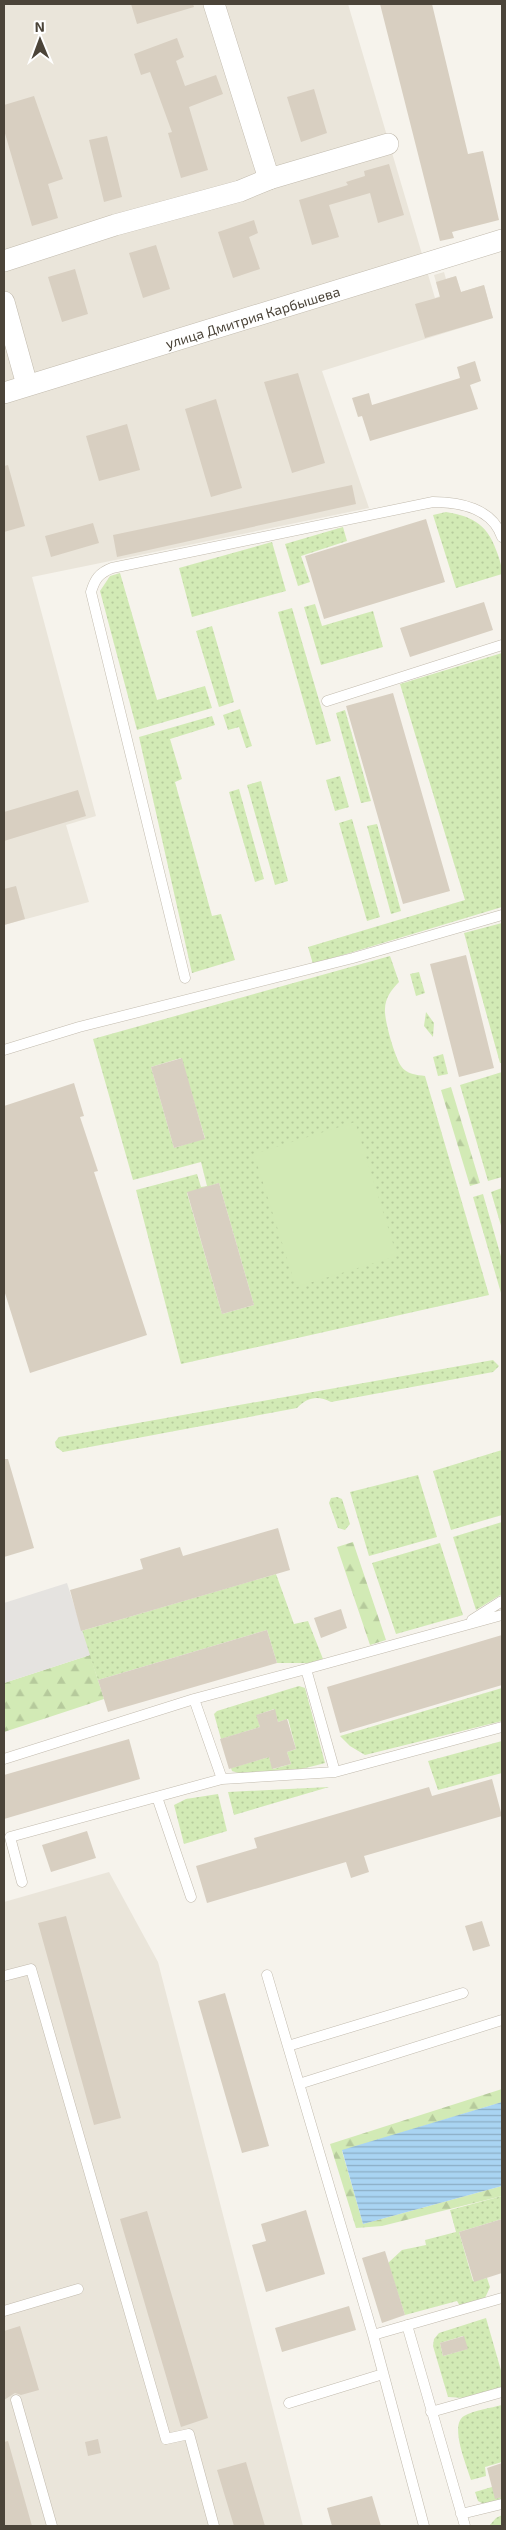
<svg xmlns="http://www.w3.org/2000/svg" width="506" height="2530" viewBox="0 0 506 2530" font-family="'Exo 2',sans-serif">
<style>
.residential{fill:#eae5da}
.grass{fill:url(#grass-dots);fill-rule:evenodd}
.forest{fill:url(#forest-firs)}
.park{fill:#d2eab5}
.parking{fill:#e5e3e0}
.water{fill:url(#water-rules)}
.building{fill:#d8cfc1}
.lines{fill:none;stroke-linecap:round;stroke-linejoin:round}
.service-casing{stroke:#c2bbae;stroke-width:11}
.minor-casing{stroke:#c2bbae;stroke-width:22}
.service{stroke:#fff;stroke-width:10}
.minor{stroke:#fff;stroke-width:21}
.labels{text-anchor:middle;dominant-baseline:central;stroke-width:4;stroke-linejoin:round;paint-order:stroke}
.street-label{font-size:14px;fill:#4b4439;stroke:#fff}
</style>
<defs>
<pattern id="grass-dots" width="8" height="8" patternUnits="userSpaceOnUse" patternTransform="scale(1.25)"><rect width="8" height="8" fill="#d2eab5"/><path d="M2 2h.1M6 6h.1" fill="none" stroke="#b6ca9c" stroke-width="1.8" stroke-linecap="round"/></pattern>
<pattern id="forest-firs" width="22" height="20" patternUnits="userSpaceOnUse" patternTransform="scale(1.25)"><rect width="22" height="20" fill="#d2eab5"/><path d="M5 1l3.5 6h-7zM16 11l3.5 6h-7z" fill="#b6ca9c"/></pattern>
<pattern id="water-rules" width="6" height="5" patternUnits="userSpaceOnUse" patternTransform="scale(1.25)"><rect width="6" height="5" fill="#a9d4f2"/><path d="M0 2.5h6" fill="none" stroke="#8caec5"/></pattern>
</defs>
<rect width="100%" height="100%" fill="#f6f3ec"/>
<path class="residential" d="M4,4H348L435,298L440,296L434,275L444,272L446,279L456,276L461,292L484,285L493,318L322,371L369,508L32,577L96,816L66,825L89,902L4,925Z
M109,1872L158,1962L303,2526H4V1902Z"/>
<path class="grass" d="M446,512C475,517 488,525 498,555C500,561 502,567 502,574L456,588L433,515Z
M343,527L347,541L301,556L310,582L298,586L285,544Z
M272,542L286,591L192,617L179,568Z
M120,573L157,700L205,686L212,708L137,730L100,591L110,576Z
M315,604L322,626L373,611L383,647L321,665L304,607Z
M292,608L331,741L316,745L278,612Z
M212,626L234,702L219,707L196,631Z
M502,653V907L313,964L308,947L465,900L400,684Z
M240,709L252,746L246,748L239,727L228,730L223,715Z
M345,710L371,801L361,803L336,713Z
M212,716L215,725L170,739L182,779L175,782L212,916L221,914L235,960L192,973L139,737Z
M340,776L349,807L335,811L326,780Z
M261,781L288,881L275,885L247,785Z
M239,789L264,879L255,882L229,792Z
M352,819L380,917L367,921L339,823Z
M377,824L401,911L391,914L367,826Z
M502,923V1063H500L464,933Z
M390,956L399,982C392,989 385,998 385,1009C384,1020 395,1057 401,1066C406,1074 417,1075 425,1076L489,1295L181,1364L136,1190L197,1174L201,1187L207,1186L201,1162L133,1180L93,1039ZM181,1058L205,1138L174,1148L151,1067ZM219,1183L254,1305L222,1314L187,1193Z
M419,972L425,993L416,996L410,974Z
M426,1012L434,1023L433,1037L424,1026Z
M443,1054L448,1074L438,1076L433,1057Z
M502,1072V1177L488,1181L460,1085Z
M502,1188V1229L491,1192Z
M483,1194L502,1260L501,1293L473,1197Z
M493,1360L499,1366L493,1372L331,1402C318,1395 307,1397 297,1408L63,1452L56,1447L55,1442L59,1437Z
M502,1450V1515L451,1530L433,1471Z
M418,1475L437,1537L369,1556L350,1492Z
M337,1497L342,1499L350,1524L345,1530L338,1528L329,1503L331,1498Z
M502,1522V1594L476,1610L453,1537Z
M440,1543L463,1615L396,1634L372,1563Z
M276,1574L294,1624L308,1621L323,1659L309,1663H277L267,1630L98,1680L81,1631Z
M299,1686L305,1688L325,1763C298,1770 258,1781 232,1771L231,1768L269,1757L273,1769L291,1764L287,1752L296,1749L288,1719L278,1722L274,1709L257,1715L260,1727L221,1739L214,1714L217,1711Z
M502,1688V1721L365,1755L350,1746L340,1736Z
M502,1741V1773L438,1790L428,1761Z
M329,1787L234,1815L228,1792Z
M218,1794L227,1831L184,1844L174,1805L186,1799Z
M502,2196V2219L459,2232L473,2281L487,2278L490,2287L485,2298L460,2306L457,2301L405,2315L388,2263L402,2250L426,2245L425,2240L456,2232L450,2210Z
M486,2318L502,2374V2388L465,2398L448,2397L433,2346L434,2339L439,2333ZM463,2336L467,2349L443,2356L440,2343Z
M502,2405V2462L485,2467L486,2476L471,2480C467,2466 449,2425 464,2416C474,2410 491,2408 502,2405Z
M502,2484V2502L484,2504L478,2501L475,2492Z
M502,2515V2526H489L496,2518Z"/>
<path class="forest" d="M451,1087L480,1183L470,1186L441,1090Z
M353,1542L386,1640L370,1645L337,1547Z
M90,1655L104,1699L4,1732V1683Z
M502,2089V2102L342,2151L363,2224L502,2186V2196L382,2226L356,2228L330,2144Z"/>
<path class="park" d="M355,1122L397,1256L296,1287L254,1154Z"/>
<path class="parking" d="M67,1583L90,1655L4,1683V1603Z"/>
<path class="water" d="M502,2102V2186L363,2224L342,2150Z"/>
<path class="building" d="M131,4H193L194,7L137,24Z
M380,4H432L468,154L483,151L499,220L452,232L454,238L440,241Z
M177,38L184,57L176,61L185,86L216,75L223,94L189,107L208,170L181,178L168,133L172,132L150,72L141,75L134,54Z
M314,89L327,133L301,142L287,97Z
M34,96L63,179L48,184L58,218L32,226L4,130V105Z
M107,136L122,197L104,202L89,140Z
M389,164L404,215L378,223L370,193L329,205L339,237L312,245L299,200L348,185L346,182L365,176L364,171Z
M254,220L258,233L249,237L260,269L233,278L218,232Z
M156,245L170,289L143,298L129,253Z
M75,269L88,314L62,322L48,277Z
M456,276L461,292L484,285L493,318L425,338L415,304L440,297L436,282Z
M475,361L481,381L470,385L478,409L370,441L362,416L358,417L352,398L369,393L372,405L460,378L457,367Z
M298,373L325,463L292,473L264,382Z
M216,399L242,488L211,497L185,409Z
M127,424L140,470L99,481L86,436Z
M8,465L25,526L4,532V466Z
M352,485L356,504L117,557L113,535Z
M426,519L445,582L324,619L305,556Z
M93,523L99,543L51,557L45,536Z
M484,602L493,630L410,657L400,628Z
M393,693L450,891L403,904L346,706Z
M78,790L86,816L4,841V812Z
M16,886L25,919L4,925V889Z
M466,955L494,1068L459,1077L430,964Z
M182,1058L205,1139L174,1148L151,1067Z
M74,1083L84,1116L80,1117L98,1171L94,1172L147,1335L30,1373L4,1290V1106Z
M219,1183L254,1305L222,1314L187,1192Z
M4,1459H8L34,1548L4,1557Z
M278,1528L290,1570L81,1631L70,1590L143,1569L140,1559L180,1547L183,1556Z
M341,1609L347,1628L321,1638L314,1618Z
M267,1630L277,1663L108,1712L98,1680Z
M502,1635V1685L340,1733L327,1687Z
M275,1709L278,1722L287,1719L296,1749L287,1752L291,1764L272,1769L269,1757L229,1769L220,1739L260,1727L256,1715Z
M129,1739L140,1779L4,1819V1775Z
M492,1779L502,1816L364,1856L369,1872L351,1878L346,1862L207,1903L196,1866L257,1848L254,1838L429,1787L432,1796Z
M87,1831L96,1858L51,1872L42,1845Z
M66,1916L121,2118L94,2125L38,1923Z
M482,1921L490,1946L473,1951L465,1926Z
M225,1993L269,2146L242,2153L198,2001Z
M306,2210L325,2274L266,2292L252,2245L266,2241L261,2224Z
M147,2211L208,2418L181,2427L120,2219Z
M502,2219V2273L474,2282L459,2232Z
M385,2251L405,2315L382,2323L362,2258Z
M349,2306L356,2330L282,2352L275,2328Z
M20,2326L39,2390L21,2395L15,2393L4,2400V2331Z
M464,2336L468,2349L443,2356L440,2343Z
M98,2439L101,2453L88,2456L85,2442Z
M8,2441L32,2526H4V2442Z
M246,2462L265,2526H234L217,2470Z
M502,2463V2497L495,2499L487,2468Z
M372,2496L381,2526H332L327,2508Z"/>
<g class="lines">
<defs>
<path id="service" d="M327,701L502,645
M185,978L91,592C95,579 99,573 112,568L433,502C459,502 492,508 502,537
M4,1050L79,1027L353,958L502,915
M472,1620L502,1601
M306,1669L502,1615
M4,1759L194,1699
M335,1772L306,1669L194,1699L222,1779L335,1772L502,1727
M157,1797L191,1897
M22,1882L10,1837L222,1779
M267,1975L373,2335
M4,1976L31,1969L166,2439L189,2434L214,2526
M288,2046L463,1993
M299,2084L502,2020
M4,2311L78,2289
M407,2325L465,2526
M16,2400L52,2526
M289,2403L383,2374
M431,2412L502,2392
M461,2514L502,2504
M424,2526L373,2335L502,2298"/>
<g id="minor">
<path d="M269,179L388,144"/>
<path d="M4,261L115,225L240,191L269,179L214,4"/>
<path d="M4,302L27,385"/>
<path id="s1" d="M4,393L502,240"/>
</g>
</defs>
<use href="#service" class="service-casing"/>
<use href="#minor" class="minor-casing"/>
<use href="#service" class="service"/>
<use href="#minor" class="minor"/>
</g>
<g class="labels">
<g class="street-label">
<text stroke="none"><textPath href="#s1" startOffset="260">улица Дмитрия Карбышева</textPath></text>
</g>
</g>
<rect width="506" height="2530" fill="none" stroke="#4b4439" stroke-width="10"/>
<g transform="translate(40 40) rotate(359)" stroke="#ffffff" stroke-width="4" paint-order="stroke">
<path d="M0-4L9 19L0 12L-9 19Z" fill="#4b4439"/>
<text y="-8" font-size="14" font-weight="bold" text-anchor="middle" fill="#4b4439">N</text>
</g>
</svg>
